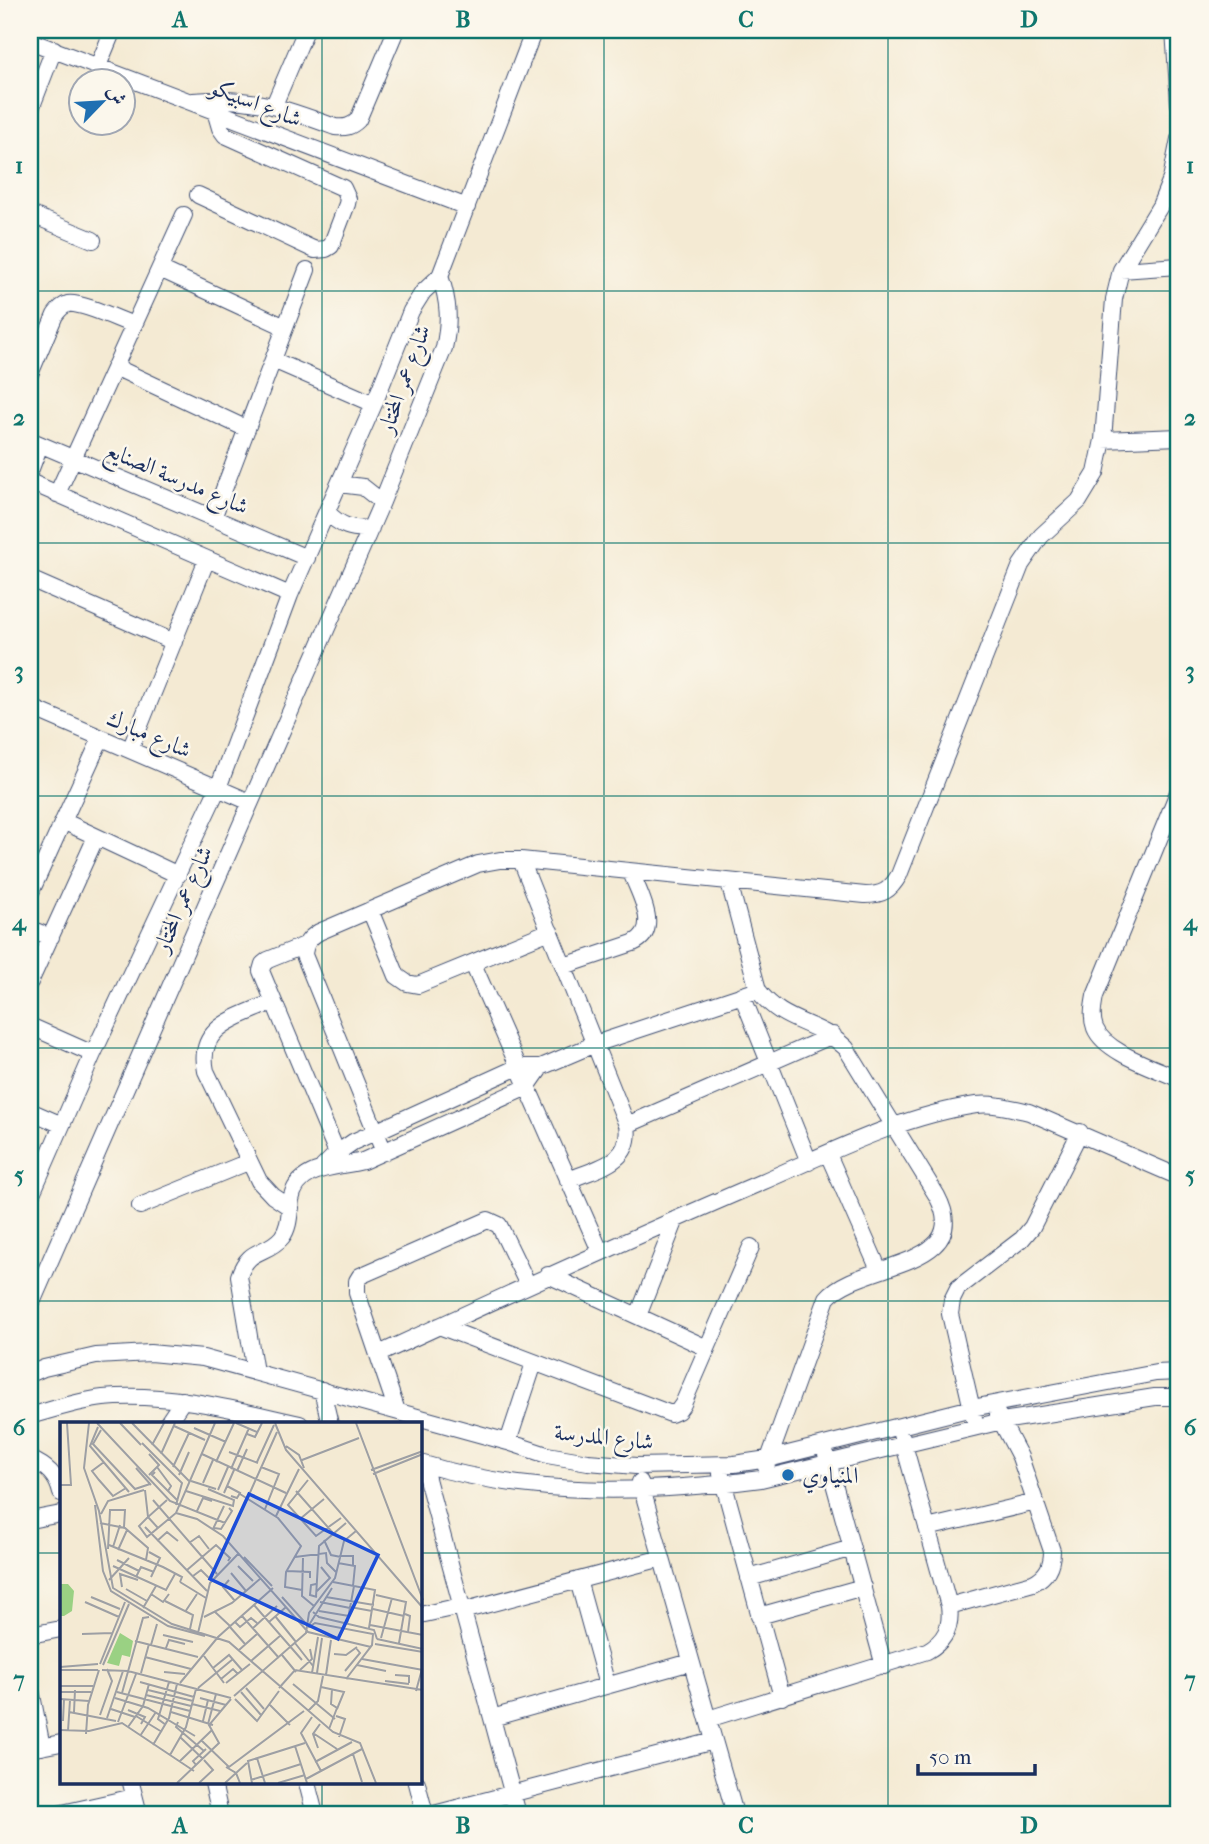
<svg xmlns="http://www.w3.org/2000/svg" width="1209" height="1844" viewBox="0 0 1209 1844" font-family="'IM FELL French Canon',Amiri,serif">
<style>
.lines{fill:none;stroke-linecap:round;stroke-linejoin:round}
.street-casing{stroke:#3c4b70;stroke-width:18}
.street{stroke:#fff;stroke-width:16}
.grid{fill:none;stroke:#0f766e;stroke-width:2;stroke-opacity:0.55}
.poi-dot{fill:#1f6fb2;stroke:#fbf7ec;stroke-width:2.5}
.labels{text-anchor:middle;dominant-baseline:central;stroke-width:5;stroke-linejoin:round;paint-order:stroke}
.street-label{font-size:23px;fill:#1b2f5e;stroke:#fbf7ec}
.poi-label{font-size:23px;fill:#1b2f5e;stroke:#fbf7ec;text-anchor:start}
.inset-road{fill:none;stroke:#9d9fa4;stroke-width:2}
.view{fill:#1d4ed8;fill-opacity:0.15;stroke:#1d4ed8;stroke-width:3.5}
.inset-edge{fill:none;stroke:#1b2f5e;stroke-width:3.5}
.neatline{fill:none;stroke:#0f766e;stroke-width:2.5}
.grid-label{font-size:23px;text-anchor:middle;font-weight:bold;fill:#0f766e}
</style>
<rect width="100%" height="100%" fill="#fbf7ec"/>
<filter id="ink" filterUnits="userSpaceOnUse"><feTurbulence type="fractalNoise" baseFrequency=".0143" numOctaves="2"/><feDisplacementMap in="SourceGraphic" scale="14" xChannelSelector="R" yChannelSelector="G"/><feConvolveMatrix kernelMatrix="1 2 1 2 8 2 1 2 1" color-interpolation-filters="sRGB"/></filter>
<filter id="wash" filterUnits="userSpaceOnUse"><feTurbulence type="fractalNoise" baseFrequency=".00686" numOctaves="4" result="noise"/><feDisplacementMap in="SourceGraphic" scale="28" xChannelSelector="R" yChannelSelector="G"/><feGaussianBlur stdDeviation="1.57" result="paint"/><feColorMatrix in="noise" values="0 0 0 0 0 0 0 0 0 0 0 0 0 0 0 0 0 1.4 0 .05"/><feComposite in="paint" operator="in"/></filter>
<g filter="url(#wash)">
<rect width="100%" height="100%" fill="#f4ead3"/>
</g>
<g filter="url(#ink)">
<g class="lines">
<defs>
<path id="street" d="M1174,30L1179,104
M30,41L467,207
M98,66L113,30
M193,101C252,96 281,107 335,127C345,128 351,127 358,120L396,30
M274,105L306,30
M30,111L54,49
M198,195L315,250L326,249L331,246L347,204L348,199L343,188L225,135L220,128L215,111
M30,214L93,240
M160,269L285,327
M1121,270L1179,266
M273,360L374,404
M115,367L247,429
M30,374L55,315C59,310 61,306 68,304C82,302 119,320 134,325
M30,440L307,558
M1103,440L1179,437
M30,471L40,445
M30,482L290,595
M339,484L363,487L382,502
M57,494L184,215
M327,512C340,526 352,530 371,528
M213,518L307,270
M30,579L174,642
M30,707L250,802
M130,750L207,559
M1179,790L1095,996C1093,1007 1091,1017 1095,1028C1105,1053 1156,1068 1179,1079
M63,821L178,875
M521,860L627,1125C633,1163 597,1168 568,1180
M729,882L758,990C783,1025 817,1020 846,1048L937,1196C976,1269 858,1261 827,1298L766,1467
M30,894L101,738
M370,910L397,976L407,983L418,985L550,931
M30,929L51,937
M305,945L268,960L263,964L261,971L337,1153
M473,964L600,1251
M564,966L633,943C662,930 639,894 631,872
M30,982L96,837
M742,995L809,1162
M272,1002C239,1018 196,1025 206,1071L259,1181L273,1196L291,1208
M30,1026L93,1054
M30,1111L62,1125
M627,1125L833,1035
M384,1152L304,955C305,943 309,938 319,932L478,864L500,860H521L865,895C882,895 890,891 899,875L1021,565L1041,536L1079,501L1096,473L1103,440L1114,299L1121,270L1160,206L1171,179L1179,139
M828,1154L879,1270
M323,1167L337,1153L353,1142L518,1067H541L595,1044L758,990
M30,1198L93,1054L218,788L290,595L374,404L411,311L423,292L440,276L534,30
M140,1206L248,1162
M548,1275L707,1348
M30,1307L382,502L444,348C450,322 449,302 440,276
M638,1316L676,1219
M439,1326L671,1414L678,1411L683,1404L751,1247
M379,1354C506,1295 633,1237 762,1182C831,1152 901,1116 976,1105C994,1103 1012,1108 1029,1112L1179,1177
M255,1372L239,1276C249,1246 266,1256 282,1237C290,1226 289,1213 291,1200C297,1165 337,1168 363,1161L527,1087L541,1067
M30,1374L44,1368L96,1356L150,1353L203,1358L508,1442L547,1455L588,1462L636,1466L734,1464L768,1459L972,1408L1156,1373L1179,1372
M322,1390L330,1424
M397,1411L357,1293V1281L360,1276L488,1220L499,1225L528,1285
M30,1416C54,1409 78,1401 103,1398C170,1392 236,1410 300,1424
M974,1418L950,1314L952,1300L958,1288L1022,1239L1032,1227L1080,1132
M167,1424L183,1400
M508,1442L534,1363
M826,1454L884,1666
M30,1459C46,1466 57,1475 61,1493
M420,1463C532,1497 646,1494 761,1479L1002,1421L1155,1397H1179
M423,1464L518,1814
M721,1474L782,1697
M640,1482L735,1814
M30,1520L61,1514
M927,1528L1036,1502
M749,1578L852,1548
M578,1580L607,1685
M949,1606L1033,1583C1047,1576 1052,1566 1052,1551L1020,1457L998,1415
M462,1611L662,1558
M420,1615L461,1606
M759,1616L863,1587
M30,1635L61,1629
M30,1685L42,1747
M492,1718L691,1662
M708,1719L927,1651C945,1641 952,1627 949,1606L901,1434
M30,1749L61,1743
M131,1783L139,1814
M213,1783L220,1814
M307,1783L315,1814
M417,1783L425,1814
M58,1814L134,1797
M434,1814L714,1741"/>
</defs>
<use href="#street" class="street-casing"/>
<use href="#street" class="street"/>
</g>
</g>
<path class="grid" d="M322,30V1424M604,30V1814M888,30V1814M30,291H1179M30,543H1179M30,796H1179M30,1048H1179M30,1301H1179M30,1553H61M420,1553H1179M322,1783V1814"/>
<circle class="poi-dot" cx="788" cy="1475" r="7"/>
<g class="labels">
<g class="street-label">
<text transform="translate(256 103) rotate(21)">شارع اسبيكو</text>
<text transform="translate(404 379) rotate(-70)">شارع عمر المختار</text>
<text transform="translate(177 478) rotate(23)">شارع مدرسة الصنايع</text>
<text transform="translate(149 734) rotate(23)">شارع مبارك</text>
<text transform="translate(183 899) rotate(-66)">شارع عمر المختار</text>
<text transform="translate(604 1437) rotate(6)">شارع المدرسة</text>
</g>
<g class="poi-label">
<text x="802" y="1475">المنياوي</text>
</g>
</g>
<g transform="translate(60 1422)">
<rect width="362" height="362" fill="#f4ead3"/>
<path d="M0,162H8L14,169L12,189L4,194H0ZM60,211L73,219L70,235L62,233L59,244L47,241Z" fill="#9ad183"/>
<path class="inset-road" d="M29,1L24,46L39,89L53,166L112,202L169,220L273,310L300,321L316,361M37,1L110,79L165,101M60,1L81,23M72,1L130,60M176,1L197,10M215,1L226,28L363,186M296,1L363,178M114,4L145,18M38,5L30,24L69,70M134,6L166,20M41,8L33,22L75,67L90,62M187,12L195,15L202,1M82,21L122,61L116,83M92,23L104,1M226,24L239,33L244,46M169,30L198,41M101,32L115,1M142,32L226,71M242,38L299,16M44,40L32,49L39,58L53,74L66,66M156,40L174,1M197,40L214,3M97,45L111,64L108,69M113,45L129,11M201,45L219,52L205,87M76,46L91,63M171,47L189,6M311,48L363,29M177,49L187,27M95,50L92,53L118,79M313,52L363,32M89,53L99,43L89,32M119,53L129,30M248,58L228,83L256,114L281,96M131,59L156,67M143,61L153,38M0,63H11L7,1M167,64L180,71L177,76L171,74M85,68L88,95L79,104L87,115L116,91L155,1M158,68L168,45M126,69L173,84L174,78L148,67M236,69L273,111M164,71L174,48M180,72L218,96L241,124L226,150L225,165L242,168M188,75L217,10M93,78L157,152M35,83L43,149L51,169L108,204L145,214M137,89L143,76L152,79M116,91L137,97L163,114L248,210L311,225M41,92L48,79L84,68M216,94L239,47M240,97L264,77M40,101L65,106L88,126L86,138M85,105L147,169M98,106L88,95L107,78M154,106L161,107L172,89L169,86M153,107L164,84M264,118L271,133L281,135M97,119L107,110L118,119M129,121L139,114L149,127M49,123L103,145L122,155L120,160M53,125L60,103M48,127L50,88H65L64,105M58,128L67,108M89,130L100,136L91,155M280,134H293V143M184,135L212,164M235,135L266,131L267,141L277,151M243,136L242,174L254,184M57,138L79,149M278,141L295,144L293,164M53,144L106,168L115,152M178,144L193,159M127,148L156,123L170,136L168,139M227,149L250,150V156M171,151L186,169M133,154L141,148L151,158M76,155L81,145L94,150M49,158L69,136M169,158L163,165L175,179M120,160L146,176M273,160L315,168L309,206M256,162L251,163L250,173L257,175M62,165L60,152L78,158M66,167L87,179M257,169L270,156L261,145M91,172L103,180L109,172M316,173L346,180L339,221M31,175L60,187M222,175L249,205L255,201L313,212L312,223L286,257M256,175L259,124L286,101M266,175L314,183M105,179L133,193L130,207M25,180L59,195M260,180L290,186M194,183L242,238M290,185L312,189M83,186L96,164M313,187L344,194M154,189L170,204M259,189L289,194M125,190L137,172M253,190L259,195L314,208L317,217M345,192L350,194L348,210M182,194L219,236M215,194L236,220M144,195L172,181L201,156M175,200L180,205L191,196L197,201M209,200L226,185M287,202L294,164M249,203L272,166M310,203L363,213M170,205L185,222M193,206L217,184M138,211L150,161L179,131M22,212L52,211M103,213L133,220M321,216L332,176M317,217L363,227M75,219L138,235M235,221L253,244M315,222L363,230M91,223L97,202M106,226L109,218L125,222M179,228L197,212M274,232L286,233L297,225M222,233L236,250M144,234L164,261M85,235L131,247M302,237L363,248M191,239L221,213M40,242L65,180M43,243L69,182M297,243L326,249M0,245L38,242M153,246L169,233L182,248M0,248H38M42,248L68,249L171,276M240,248L252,237L250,227M285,249L300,231L296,226M104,250L125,252M81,251L89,222M252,251L258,215M257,251L262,216M266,253L271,218M335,253L349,254V261M161,257L173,247L178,252M325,259L349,262M80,260L134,275M120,261L158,215L213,166M166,261L190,242M233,262L275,297M0,264H33M261,265L284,270L277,287M138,266L173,237M186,266L204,287M219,266L235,248L363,268M88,268L133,279M356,269L362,247M0,270H31M57,270L130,289M181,270L201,293M62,271L83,196L89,195M86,273L131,284M174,274L246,211L249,191L275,156L284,119L296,109M55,276L88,286L135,314M140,276L166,283M0,277L29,279M175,277L197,299L219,269M132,282L160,289M210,283L230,303M51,287L75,295M68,288L85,295L81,302M248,289L258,279L263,254M9,290L56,299M14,290L15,268M111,290L153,303M40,293L52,259L47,247M76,294L102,310M276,294L285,297L279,315M252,295L241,311L261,349M47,296L63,249M3,299L4,277M143,299L148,278M58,300L76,252M118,300L116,305L144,329M148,302L156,272M106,303L98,297L109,260M68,305L83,284L89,262M269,307L277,286L271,282L272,267M0,308L29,309L62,301L134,349M8,309L10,278M253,311L277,327M26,312L28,283L39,248M80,314L96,290M120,315L143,337M141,318L169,345L244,289M93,323L109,296L117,262M235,324L247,361M258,326L253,312L260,302M293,332L302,360M110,333L126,305L136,267M197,336L205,361M120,339L152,308M255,340L292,320M136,343L133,339L146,327M166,345L176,351L180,361M246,357L302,327M191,358L241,342M117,361L159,321L149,303L171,277M139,361L153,348L144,338M165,361L187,341M192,361L188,339L245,321M218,361L245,353"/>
<path class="view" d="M189,72L318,133L278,217L150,157Z"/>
<rect width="362" height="362" class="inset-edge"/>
</g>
<rect width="1209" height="1844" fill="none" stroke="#fbf7ec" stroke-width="77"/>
<g transform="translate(102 102) rotate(65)"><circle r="33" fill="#fbf7ec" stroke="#a1a7b3" stroke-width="2"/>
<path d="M0-5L12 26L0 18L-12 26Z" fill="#1f6fb2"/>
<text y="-10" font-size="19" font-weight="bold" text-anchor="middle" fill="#1b2f5e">ش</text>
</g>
<path d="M918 1764v10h117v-10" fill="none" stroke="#1b2f5e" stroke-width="3.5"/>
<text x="929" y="1764" font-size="21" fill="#1b2f5e" stroke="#fbf7ec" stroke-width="5" paint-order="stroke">50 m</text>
<rect x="38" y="38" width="1132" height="1768" class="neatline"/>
<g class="grid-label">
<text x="180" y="27">A</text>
<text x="463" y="27">B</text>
<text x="746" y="27">C</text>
<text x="1029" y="27">D</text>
<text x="19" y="173">1</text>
<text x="1190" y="173">1</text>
<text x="19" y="425">2</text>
<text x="1190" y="425">2</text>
<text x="19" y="678">3</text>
<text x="1190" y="678">3</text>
<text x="19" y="930">4</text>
<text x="1190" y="930">4</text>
<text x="19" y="1182">5</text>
<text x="1190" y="1182">5</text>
<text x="19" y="1435">6</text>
<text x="1190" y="1435">6</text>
<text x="19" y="1687">7</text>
<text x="1190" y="1687">7</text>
<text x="180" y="1833">A</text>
<text x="463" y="1833">B</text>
<text x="746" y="1833">C</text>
<text x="1029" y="1833">D</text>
</g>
</svg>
